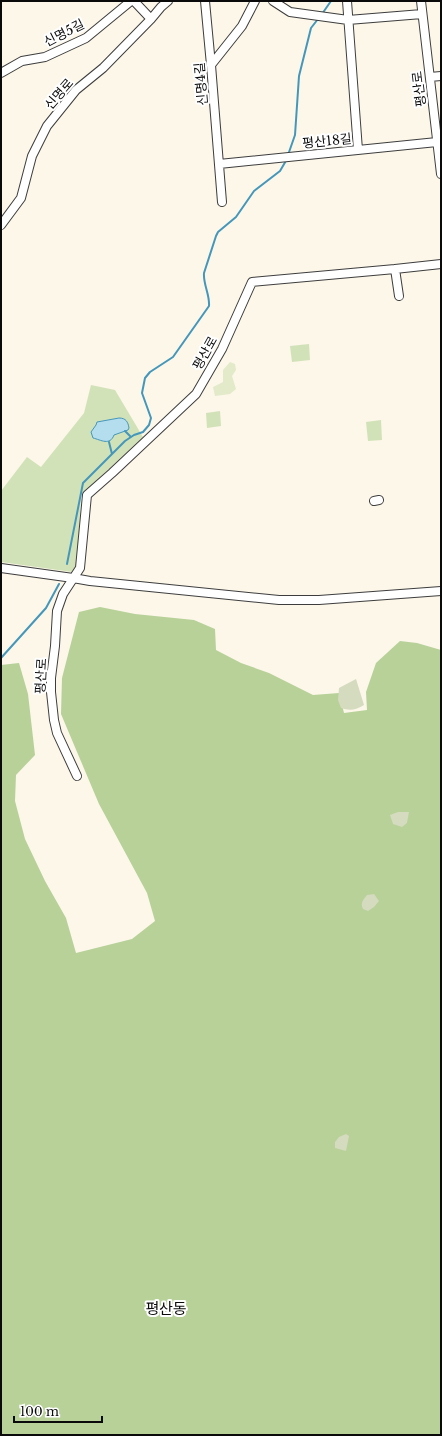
<svg xmlns="http://www.w3.org/2000/svg" width="442" height="1436" viewBox="0 0 442 1436" font-family="'Libre Baskerville','Noto Sans KR',serif">
<style>
.green{fill:#d2e2b8}
.forest{fill:#b7d199}
.cemetery{fill:#d4dbbe}
.pitch{fill:#e2eac9}
.water{fill:#b4ddee;stroke:#4497bb}
.lines{fill:none;stroke-linecap:round;stroke-linejoin:round}
.stream{stroke:#4497bb;stroke-width:2}
.minor-casing{stroke:#3d3d3d;stroke-width:10}
.minor{stroke:#fff;stroke-width:8}
.labels{text-anchor:middle;dominant-baseline:central;stroke-width:4;stroke-linejoin:round;paint-order:stroke}
.street-label{font-size:13px;fill:#0a0a0a;stroke:#fff}
.quarter-label{font-size:15px;fill:#0a0a0a;stroke:#fff}
</style>
<rect width="100%" height="100%" fill="#fcf7e9"/>
<path class="green" d="M309,344L310,360L292,362L290,346Z
M91,385L115,390L143,437L81,495L77,567L72,572L1,562V491L27,457L41,467L84,413Z
M220,411L221,426L207,428L206,413Z
M381,420L382,440L368,441L366,422Z"/>
<path class="forest" d="M100,607L135,614L194,620L215,629L216,650L241,663L269,673L313,695L339,693L344,713L367,710L366,692L376,663L400,641L417,643L441,650V1435H1V665L19,663L28,694L35,755L16,775L15,801L25,839L45,881L66,918L76,953L132,939L155,921L147,893L99,804L61,714L62,678L79,612Z"/>
<path class="cemetery" d="M356,679L364,705C356,710 350,711 341,708L338,700L339,688Z
M398,812H409L407,823L402,827L393,824L390,815Z
M374,894L379,901L374,907L368,911L363,909C360,903 363,900 367,895Z
M346,1134L349,1136L346,1151L335,1148V1142L339,1137Z"/>
<path class="pitch" d="M230,362L235,364L236,370L232,376L236,389L230,394L215,396L213,387L223,382V370Z"/>
<path class="water" d="M119,418C126,418 128,422 129,428L128,430L114,435C110,446 101,440 93,438L91,432L96,425L97,422Z"/>
<g class="lines">
<path class="stream" d="M322,14L331,1
M288,155L295,135L299,76L311,28L318,19
M125,431L131,437
M109,442L112,454
M67,564L83,483L125,441L134,435L143,432L149,425L151,418L142,393L145,378L150,372L173,357L209,306C210,295 203,284 204,273L216,236L218,232L236,217L254,191L280,171L287,159
M1,658L46,608L59,584"/>
<defs>
<path id="minor" d="M134,1L151,19
M205,1L211,65L222,202
M273,1L290,12L348,20L422,14
M347,1L358,150
M421,1L441,174
M211,65L242,26L255,1
M1,73L22,61L45,57L86,38L131,1
M430,77L441,76
M219,164L437,142L441,136
M1,225L21,198L32,156L47,126L76,90L103,68L151,19L161,7L168,1
M395,269L399,296
M374,501L379,500
M1,568L73,578L90,581L279,600H319L441,591
M77,776L57,733L54,720L51,692V678L55,646L57,611L63,594L80,568L87,495L112,473L196,394L222,349L252,282L395,269L441,264"/>
</defs>
<use href="#minor" class="minor-casing"/>
<use href="#minor" class="minor"/>
</g>
<g class="labels">
<g class="street-label">
<text transform="translate(64 33) rotate(-27)">신명5길</text>
<text transform="translate(201 84) rotate(-95)">신명4길</text>
<text transform="translate(419 89) rotate(-97)">평산로</text>
<text transform="translate(59 94) rotate(-49)">신명로</text>
<text transform="translate(327 141) rotate(-6)">평산18길</text>
<text transform="translate(205 353) rotate(-61)">평산로</text>
<text transform="translate(41 676) rotate(-87)">평산로</text>
</g>
<g class="quarter-label">
<text x="166" y="1308">평산동</text>
</g>
</g>
<rect width="442" height="1436" fill="none" stroke="#0a0a0a" stroke-width="4"/>
<path d="M14 1416v6h88v-6" fill="none" stroke="#0a0a0a" stroke-width="2"/>
<text x="20" y="1416" font-size="12" fill="#0a0a0a" stroke="#ffffff" stroke-width="3" paint-order="stroke">100 m</text>
</svg>
